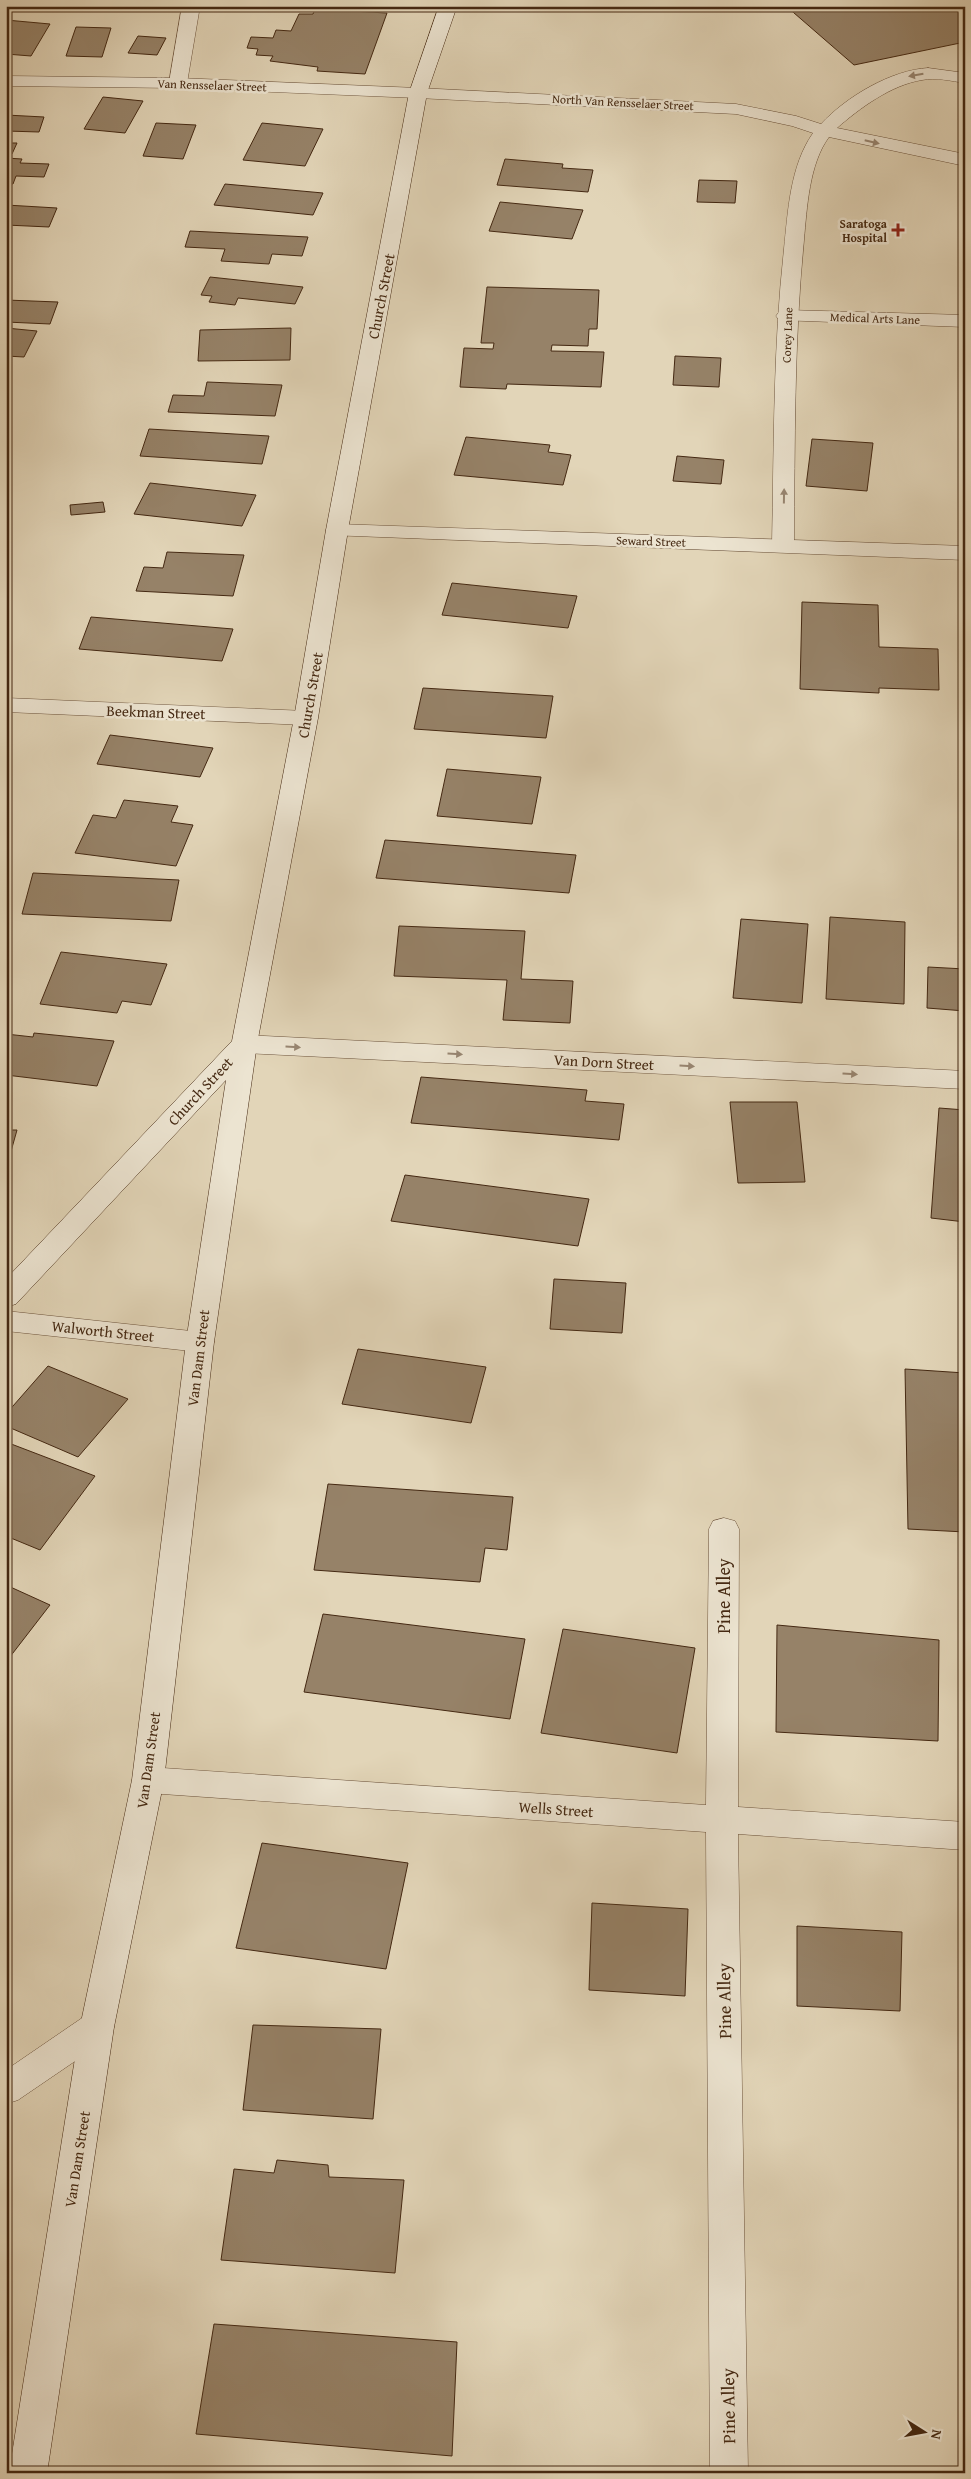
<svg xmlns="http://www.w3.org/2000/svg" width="971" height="2479" viewBox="0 0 971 2479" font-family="'Gentium Book Plus',serif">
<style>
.building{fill:#968268;stroke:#442812}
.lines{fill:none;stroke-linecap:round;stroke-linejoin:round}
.lane-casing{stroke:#6c533c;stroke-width:1}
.street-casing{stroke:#6c533c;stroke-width:1}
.secondary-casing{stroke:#442812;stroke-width:1}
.lane{fill:#ece4d1;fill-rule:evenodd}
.street{fill:#ece4d1;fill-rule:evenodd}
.secondary{fill:#ece4d1;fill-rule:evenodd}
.oneway{fill:#988672}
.poi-dot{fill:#8f2418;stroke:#ece4d1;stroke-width:2}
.labels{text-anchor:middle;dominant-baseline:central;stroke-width:5;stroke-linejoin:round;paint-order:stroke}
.far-street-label{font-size:12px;fill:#442812;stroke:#ece4d1}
.far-poi-label{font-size:12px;font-weight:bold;fill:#442812;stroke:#ece4d1;text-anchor:end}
.street-label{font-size:15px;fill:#442812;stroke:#ece4d1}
.near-street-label{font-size:18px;fill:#442812;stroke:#ece4d1}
</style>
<rect width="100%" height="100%" fill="#e2d5b8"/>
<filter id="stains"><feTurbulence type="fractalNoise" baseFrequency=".004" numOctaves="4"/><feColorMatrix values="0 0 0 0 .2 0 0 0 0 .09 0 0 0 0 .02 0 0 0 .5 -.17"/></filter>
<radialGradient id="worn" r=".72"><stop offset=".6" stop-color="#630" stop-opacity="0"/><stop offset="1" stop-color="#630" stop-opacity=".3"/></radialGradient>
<path class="building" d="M786,6H965V42L854,65Z
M315,9L387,13L365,74L317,71L318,67L270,61L273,56L256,55L258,49L247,48L251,37L273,38L276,30L291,31L299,14H313Z
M6,20L50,24L31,56L6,54Z
M76,27L111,28L102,57L66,56Z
M138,36L166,38L157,55L128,53Z
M103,97L143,101L125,133L84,129Z
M6,115L44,117L39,132L6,131Z
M156,123L196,125L183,159L143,156Z
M262,123L323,129L305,166L243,160Z
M6,143H17L12,154L6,153Z
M6,158L22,159L20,163L49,164L44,177L16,176L13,184H6Z
M505,159L563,164L562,168L593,170L588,192L497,185Z
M699,180L737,181L735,203L697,202Z
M225,184L323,193L313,215L214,205Z
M500,202L583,210L572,239L489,231Z
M6,205L57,208L49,227L6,225Z
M190,231L308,237L302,256L272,254L269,264L221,261L225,249L185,247Z
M210,277L303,287L295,304L238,298L235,305L209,302L212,296L201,295Z
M487,287L599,290L597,329H589L588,346L552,345L551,351L604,352L601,387L507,384L506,389L460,387L464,348L493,349L494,343H481Z
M6,300L58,302L50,324L6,322Z
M6,328L37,331L24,357L6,356Z
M291,328L290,360L198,361L200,330Z
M675,356L721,358L719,387L673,385Z
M207,382L282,385L275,416L168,412L173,395L204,396Z
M149,429L269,436L262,464L140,456Z
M466,437L550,445L548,452L571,455L563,485L454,475Z
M812,439L873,443L867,491L806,486Z
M677,456L724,460L721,484L673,481Z
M150,483L256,495L242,526L134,514Z
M103,502L105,512L71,515L70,505Z
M167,552L244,555L233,596L136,591L144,567L163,568Z
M452,583L577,596L568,628L442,615Z
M802,602L878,605L879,647L938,649L939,690L879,688V693L800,689Z
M91,617L233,629L222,661L79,649Z
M423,688L553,696L546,738L414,729Z
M110,735L213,748L200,777L97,764Z
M447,769L541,777L532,824L437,816Z
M124,800L178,806L171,822L193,825L176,866L75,853L93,815L116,818Z
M385,840L576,855L569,893L376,878Z
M33,873L179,880L171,921L22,914Z
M830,917L905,922L904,1004L826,999Z
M741,919L808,924L802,1003L733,998Z
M399,926L525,931L521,979L573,981L570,1023L503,1020L507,980L394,976Z
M61,952L167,964L151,1005L122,1001L117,1013L40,1004Z
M928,967L965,969V1011L927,1008Z
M34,1033L114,1041L97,1086L6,1075V1034L33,1037Z
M421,1077L587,1090L585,1101L624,1104L619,1140L411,1123Z
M730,1102H797L805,1182L738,1183Z
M939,1108L965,1110V1222L931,1218Z
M6,1130H17L6,1169Z
M405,1175L589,1199L578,1246L391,1221Z
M554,1279L626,1283L622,1333L550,1329Z
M358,1349L486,1367L471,1423L342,1404Z
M48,1366L128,1399L78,1457L6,1426V1414Z
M905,1369L965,1373V1532L908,1529Z
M6,1442L95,1476L40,1550L6,1536Z
M328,1484L513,1497L507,1550L485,1548L480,1582L314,1570Z
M6,1585L50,1605L6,1662Z
M323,1614L525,1639L510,1719L304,1692Z
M777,1625L939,1640L938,1741L776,1732Z
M563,1629L695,1648L677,1753L541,1733Z
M262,1843L408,1863L386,1969L236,1948Z
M592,1903L688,1909L685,1996L589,1990Z
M797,1926L902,1932L900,2011L797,2006Z
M253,2025L381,2029L373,2119L243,2110Z
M277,2160L328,2165L329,2177L404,2180L395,2273L221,2260L234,2169L274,2173Z
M214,2324L457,2342L452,2456L196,2434Z"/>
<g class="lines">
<defs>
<path id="lane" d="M182,6H200L187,83L184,87H172L169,83Z
M928,68L965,73V83C951,81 936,77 922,80C891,85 860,108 837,128L965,154V166L829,137C809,164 807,208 804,240C794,341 795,443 794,545L791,550L783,552L775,550L772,545C774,446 773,348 784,249C788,211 790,166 813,133L792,126L736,114L418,98L412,97L409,93L412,89L418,88L736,104L796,116L821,124C846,97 891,70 928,68Z
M97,2012L109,2016L114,2027L109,2038L18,2100L6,2104V2070L85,2016Z"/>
<path id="street" d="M6,76L178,78L418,88L424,89L427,93L424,97L418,98L178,88L6,86Z
M786,310L965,315V327L779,320L776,316L779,312Z
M337,524L965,546V560L329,535L326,530L329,525Z
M6,698L306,711L314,713L318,718L314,723L306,725L6,712Z
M244,1035L965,1071V1089L244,1053L235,1050L231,1044L235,1038Z
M6,1311L200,1332L210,1335L214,1342L210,1349L200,1352L6,1331Z
M724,1518L735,1521L739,1529L738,1807L965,1822V1850L738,1834L748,2473H710L706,1832L148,1793L137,1789L132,1780L137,1771L148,1767L706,1805L709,1529L713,1521Z"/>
<path id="secondary" d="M439,6H457L427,93L348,530L318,718L257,1044L214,1342L164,1780L114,2027L47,2473H9L80,2027L132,1780L186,1342L226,1080L16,1304L6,1307V1279L232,1041L294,718L326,530L409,93Z"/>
</defs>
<use href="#lane" class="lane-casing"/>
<use href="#street" class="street-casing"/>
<use href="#secondary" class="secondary-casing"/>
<use href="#lane" class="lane"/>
<use href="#street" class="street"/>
<use href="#secondary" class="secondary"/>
</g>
<defs><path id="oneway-solid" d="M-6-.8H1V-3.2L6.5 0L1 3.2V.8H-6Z" transform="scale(1.25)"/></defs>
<g class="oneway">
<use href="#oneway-solid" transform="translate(916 75) rotate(170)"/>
<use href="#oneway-solid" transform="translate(872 142) rotate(13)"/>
<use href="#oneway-solid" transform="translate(784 496) rotate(-89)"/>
<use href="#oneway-solid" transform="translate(293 1047) rotate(3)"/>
<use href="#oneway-solid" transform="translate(455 1054) rotate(3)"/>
<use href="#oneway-solid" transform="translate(687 1066) rotate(3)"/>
<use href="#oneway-solid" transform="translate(850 1074) rotate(3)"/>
</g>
<path class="poi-dot" d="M895.5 222.5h5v5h5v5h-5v5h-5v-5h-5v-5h5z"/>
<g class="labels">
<g class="far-street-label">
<text transform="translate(212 85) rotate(2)">Van Rensselaer Street</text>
<text transform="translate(623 102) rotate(3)">North Van Rensselaer Street</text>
<text transform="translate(875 318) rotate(2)">Medical Arts Lane</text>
<text transform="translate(787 335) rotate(-88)">Corey Lane</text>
<text transform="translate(651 541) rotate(2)">Seward Street</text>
</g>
<g class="far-poi-label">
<text x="887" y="223">Saratoga<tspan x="887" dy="14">Hospital</tspan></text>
</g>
<g class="street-label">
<text transform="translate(381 296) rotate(-79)">Church Street</text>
<text transform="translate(310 695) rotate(-80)">Church Street</text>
<text transform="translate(156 712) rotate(2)">Beekman Street</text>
<text transform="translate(604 1062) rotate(3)">Van Dorn Street</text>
<text transform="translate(200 1091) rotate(-47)">Church Street</text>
<text transform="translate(103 1331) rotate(6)">Walworth Street</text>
<text transform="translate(198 1358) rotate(-83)">Van Dam Street</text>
<text transform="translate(148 1760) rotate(-82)">Van Dam Street</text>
<text transform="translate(556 1809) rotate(4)">Wells Street</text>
<text transform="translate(77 2159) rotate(-81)">Van Dam Street</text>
</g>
<g class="near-street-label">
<text transform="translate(723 1596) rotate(-90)">Pine Alley</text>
<text transform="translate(724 2001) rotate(-91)">Pine Alley</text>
<text transform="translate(728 2406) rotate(-91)">Pine Alley</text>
</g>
</g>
<rect width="971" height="2479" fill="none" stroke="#e2d5b8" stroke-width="25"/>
<rect x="8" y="8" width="956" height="2464" fill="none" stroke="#442812" stroke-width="2.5"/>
<rect x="12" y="12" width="946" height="2454" fill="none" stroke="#442812"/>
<g transform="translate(924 2432) rotate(101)" stroke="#ece4d1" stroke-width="4" paint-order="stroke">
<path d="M0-4L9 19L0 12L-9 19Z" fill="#442812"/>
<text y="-8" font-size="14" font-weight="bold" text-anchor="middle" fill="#442812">N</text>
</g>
<rect width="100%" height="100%" filter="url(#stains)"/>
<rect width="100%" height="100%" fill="url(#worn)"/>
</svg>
